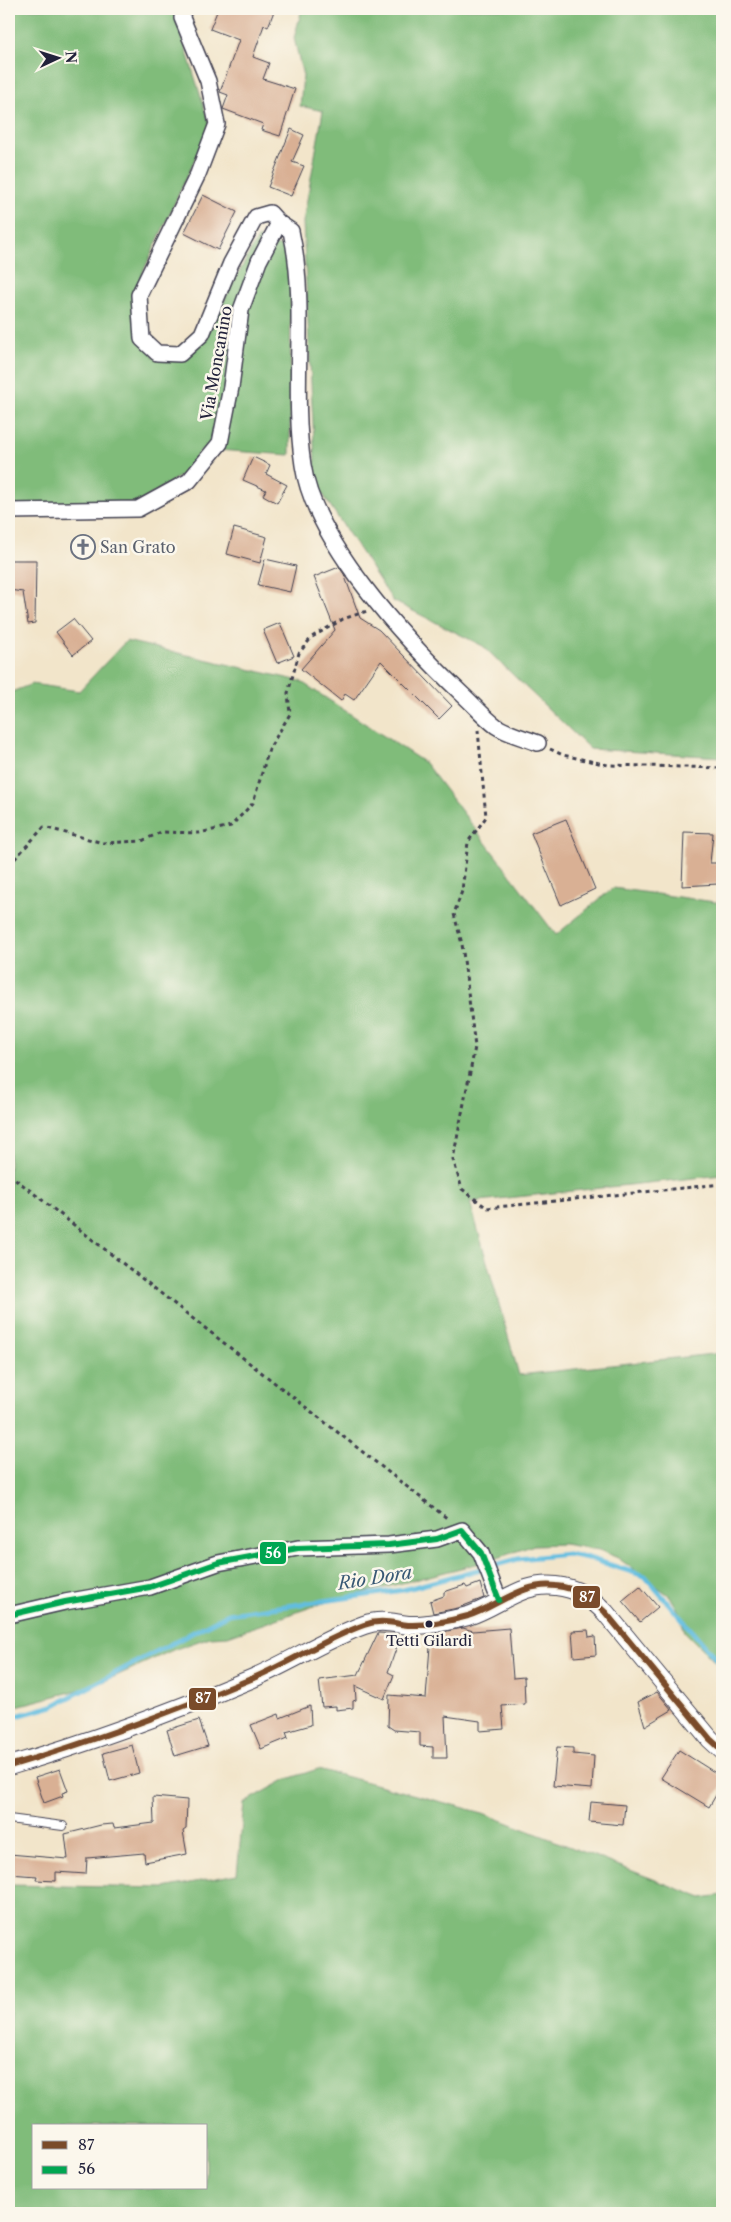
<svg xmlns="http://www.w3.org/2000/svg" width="731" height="2222" viewBox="0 0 731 2222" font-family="'Libre Caslon Text',serif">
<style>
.forest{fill:#80bc7a;stroke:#516f5a;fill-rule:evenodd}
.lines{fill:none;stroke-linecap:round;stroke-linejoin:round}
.stream{stroke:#62bde0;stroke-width:5}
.building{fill:#d9b094}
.service-casing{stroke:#413f50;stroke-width:10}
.minor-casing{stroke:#413f50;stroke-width:18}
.tertiary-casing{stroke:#413f50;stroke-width:20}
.path{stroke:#413f50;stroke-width:3;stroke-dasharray:4 4;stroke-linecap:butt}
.service{stroke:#fff;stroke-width:8}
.minor{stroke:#fff;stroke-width:15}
.tertiary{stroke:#fff;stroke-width:18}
.bus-1-casing{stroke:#fbf7ec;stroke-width:10}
.bus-2-casing{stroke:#fbf7ec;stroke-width:10}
.bus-1{stroke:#7a4b2a;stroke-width:6}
.bus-2{stroke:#00a651;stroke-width:6}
.bus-dot{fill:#22223b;stroke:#fbf7ec;stroke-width:2}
.labels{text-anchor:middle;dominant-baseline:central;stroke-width:5;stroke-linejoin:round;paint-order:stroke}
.bus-label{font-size:15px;fill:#22223b;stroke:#fbf7ec}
.street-label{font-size:16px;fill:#22223b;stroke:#fbf7ec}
.worship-label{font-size:16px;fill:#5b616d;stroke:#fbf7ec;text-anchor:start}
.water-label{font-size:18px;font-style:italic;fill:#385875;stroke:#fbf7ec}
.line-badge{stroke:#fbf7ec;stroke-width:2}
.badge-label{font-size:14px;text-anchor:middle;font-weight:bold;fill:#fff}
</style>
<rect width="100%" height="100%" fill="#fbf7ec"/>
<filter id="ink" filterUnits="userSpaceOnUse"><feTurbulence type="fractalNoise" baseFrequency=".02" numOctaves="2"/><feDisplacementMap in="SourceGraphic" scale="10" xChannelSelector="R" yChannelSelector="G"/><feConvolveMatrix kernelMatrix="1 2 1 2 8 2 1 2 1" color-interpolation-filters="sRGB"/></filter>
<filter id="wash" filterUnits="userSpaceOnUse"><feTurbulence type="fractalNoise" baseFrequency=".0096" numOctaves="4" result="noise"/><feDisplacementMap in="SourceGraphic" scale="20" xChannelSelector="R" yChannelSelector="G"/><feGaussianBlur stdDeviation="1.12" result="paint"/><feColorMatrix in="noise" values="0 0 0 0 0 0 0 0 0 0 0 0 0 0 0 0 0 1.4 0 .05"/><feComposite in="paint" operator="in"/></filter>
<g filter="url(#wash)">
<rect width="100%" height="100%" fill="#f2e5ca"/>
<path class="forest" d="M9,9H177V20L210,126L133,294L154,358L204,338L258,237L291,251L290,455L202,449L183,474L138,503L9,506Z
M302,9H722V757L590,749L483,646L393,601L316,484L303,222L323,111L300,106L303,76L294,38Z
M126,641L300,681L425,763L556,935L613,888L722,903V1175L470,1202L519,1375L722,1353V1669L685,1632L678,1610L670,1596L618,1558L599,1550L564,1544L534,1545L492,1560L320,1604L228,1636L210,1637L173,1650L94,1686L9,1708V693L32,684L79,691Z
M318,1769L483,1813L702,1898L722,1895V2213H9V1885L164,1888L237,1874L244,1803L287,1779ZM34,2126H206V2188H34Z"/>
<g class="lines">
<path class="stream" d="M9,1718L53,1706L228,1614L403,1590L518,1559L568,1554L588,1558L645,1576L722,1666"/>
</g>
<g id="blocks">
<path class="building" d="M218,9H267L274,11L268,27L264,25L253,57L269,63L263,79L295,89L280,136L261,130L263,124L223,109L228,95L220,92L239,40L210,29Z
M291,129L304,135L292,162L304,166L291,196L268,187Z
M203,195L237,212L218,250L184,233Z
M253,457L270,465L266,474L287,485L277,503L263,495L266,490L243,480Z
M234,528L267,537L260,563L227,554Z
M77,539L91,542L89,556L74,552Z
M265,559L296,566L290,592L258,585Z
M9,560H36L35,623L28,624L23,592L9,590Z
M339,567L344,574L360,618L379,630L452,706L439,719L381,661L354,700L345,694L341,701L301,669L335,630L314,577Z
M73,619L91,641L73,655L56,632Z
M280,623L294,656L277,663L263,630Z
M566,819L595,889L561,905L531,833Z
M684,832L713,833L710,863H719L718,884L682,886Z
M480,1583L484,1598L458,1608L433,1613L430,1601L444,1596V1592L465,1585L467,1588Z
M640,1586L658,1607L640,1622L622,1601Z
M463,1628L473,1631L509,1628L513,1678L524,1677L525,1704L502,1706L504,1729L480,1731V1721L445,1716L447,1758H433V1747L420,1746V1732L394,1730L388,1726L389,1695L426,1698L431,1634Z
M588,1630L589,1637L595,1636L596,1655L574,1657L572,1631Z
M378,1633L395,1634L397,1639V1646L388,1672L394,1675L384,1699L355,1686L356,1700L353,1701V1708L336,1710V1706L322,1707L319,1680L358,1675Z
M657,1692L672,1710L645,1726L638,1702Z
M310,1706L311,1725L286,1732L288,1738L261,1749L251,1725L279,1714L280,1718Z
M199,1720L208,1746L175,1756L167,1730Z
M132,1745L139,1773L110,1781L103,1753Z
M557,1747L573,1748V1754L594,1756L592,1789L553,1786Z
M679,1750L722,1777V1785L709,1807L661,1778Z
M60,1769L68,1791L62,1793L63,1796L44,1803L35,1777Z
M153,1797L187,1800L186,1829L183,1831L187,1854L145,1862L144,1853L87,1858L86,1874L56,1872V1881L36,1880L37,1876L9,1874V1854L68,1859L65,1834L101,1825L113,1824L114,1828L154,1823Z
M591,1802L625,1805L623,1825L589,1822Z"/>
</g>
</g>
<g filter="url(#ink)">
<use href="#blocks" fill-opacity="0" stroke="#413f50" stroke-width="1"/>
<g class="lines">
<defs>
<path id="service" d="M9,1819L63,1826"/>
<path id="minor" d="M279,223L291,231C308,307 291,387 303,465C314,542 407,642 463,695C474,705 484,717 496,726C508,734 525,738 538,743
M9,511L138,509L189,481L220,443L231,387L241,310L259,261L279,223L270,213L256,217L231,263L202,334L180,354L157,353L142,339L139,295L198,174L217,124L208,81L182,18L183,9
M9,1615L65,1602L150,1587L218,1563L298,1548L389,1545L437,1539L462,1530L481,1553L499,1600"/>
<path id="tertiary" d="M9,1766C91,1742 172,1712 251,1679C289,1663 325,1639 364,1625C380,1619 392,1623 408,1625C427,1626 449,1621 468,1616C497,1607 523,1581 556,1586C577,1588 591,1598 605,1612L710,1739L722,1750"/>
</defs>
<use href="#service" class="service-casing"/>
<use href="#minor" class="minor-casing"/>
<use href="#tertiary" class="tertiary-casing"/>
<path class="path" d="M478,730L486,817L468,842L462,891L454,914L462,944L475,1047L453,1159L462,1189L487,1208L722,1184
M550,749L563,755L608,765L722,768
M9,865L44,827L103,843L142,841L161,832L199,833L231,826L253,803L269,749L290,714L288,693L299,653L312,637L343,619L367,611
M9,1174L448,1519"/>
<use href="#service" class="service"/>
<use href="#minor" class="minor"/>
<use href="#tertiary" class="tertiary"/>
<defs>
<path id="bus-1" d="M9,1766C91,1742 172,1712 251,1679C289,1663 325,1639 364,1625C380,1619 392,1623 408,1625C427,1626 449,1621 468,1616C497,1607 523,1581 556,1586C577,1588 591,1598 605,1612L710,1739L722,1750"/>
<path id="bus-2" d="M9,1615L65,1602L150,1587L218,1563L298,1548L389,1545L437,1539L462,1530L481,1553L499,1600"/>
</defs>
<use href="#bus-1" class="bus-1-casing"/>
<use href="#bus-2" class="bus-2-casing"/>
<use href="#bus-1" class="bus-1"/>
<use href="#bus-2" class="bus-2"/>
</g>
</g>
<defs>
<symbol id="church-ring" viewBox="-11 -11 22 22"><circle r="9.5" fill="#fbf7ec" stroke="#6b7280" stroke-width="1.5"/><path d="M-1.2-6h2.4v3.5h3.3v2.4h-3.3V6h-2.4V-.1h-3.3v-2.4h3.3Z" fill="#6b7280"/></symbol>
</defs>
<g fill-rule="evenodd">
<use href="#church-ring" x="69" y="533" width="28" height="28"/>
</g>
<circle class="bus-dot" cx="429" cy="1624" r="4.5"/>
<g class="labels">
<g class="bus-label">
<text x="429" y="1640">Tetti Gilardi</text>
</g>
<g class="street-label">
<text transform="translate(216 363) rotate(-80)">Via Moncanino</text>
</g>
<g class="worship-label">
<text x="100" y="547">San Grato</text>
</g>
<g class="water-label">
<text transform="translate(375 1578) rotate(-9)">Rio Dora</text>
</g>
</g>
<g class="line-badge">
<rect x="259" y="1541" width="28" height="24" rx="5" fill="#00a651"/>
<rect x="572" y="1585" width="29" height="24" rx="5" fill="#7a4b2a"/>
<rect x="188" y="1687" width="29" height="24" rx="5" fill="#7a4b2a"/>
</g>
<g class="badge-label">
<text x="273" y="1558">56</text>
<text x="587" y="1602">87</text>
<text x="203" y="1703">87</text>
</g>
<rect width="731" height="2222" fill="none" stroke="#fbf7ec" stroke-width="30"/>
<rect x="32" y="2124" width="175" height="65" fill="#fbf7ec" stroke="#a4a2a5"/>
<rect x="42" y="2141" width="25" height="8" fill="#7a4b2a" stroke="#a4a2a5"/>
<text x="78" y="2150" font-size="15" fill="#22223b">87</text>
<rect x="42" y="2166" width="25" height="8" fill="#00a651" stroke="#a4a2a5"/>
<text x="78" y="2174" font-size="15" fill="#22223b">56</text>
<g transform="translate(58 58) rotate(86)" stroke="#fbf7ec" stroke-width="4" paint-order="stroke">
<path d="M0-4L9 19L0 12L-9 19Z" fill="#22223b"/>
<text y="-8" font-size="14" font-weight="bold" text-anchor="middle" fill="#22223b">N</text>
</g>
</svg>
